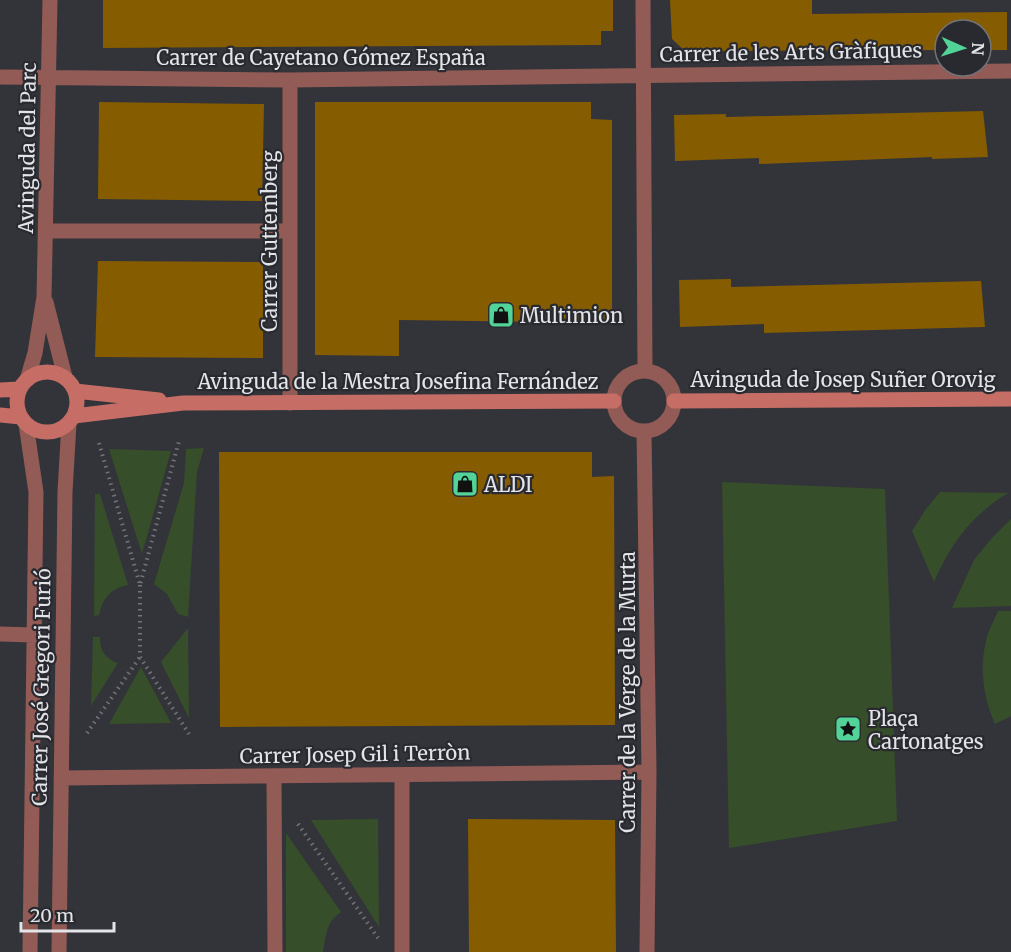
<svg xmlns="http://www.w3.org/2000/svg" width="1011" height="952" viewBox="0 0 1011 952" font-family="Merriweather,serif">
<style>
.green{fill:#364e2a}
.building{fill:#855c00}
.lines{fill:none;stroke-linecap:round;stroke-linejoin:round}
.path{stroke:#737479;stroke-width:4;stroke-dasharray:1.5 4.5;stroke-linecap:butt}
.street{stroke:#935b55;stroke-width:15}
.secondary{stroke:#c66e66;stroke-width:15}
.labels{text-anchor:middle;dominant-baseline:central;stroke-width:4.5;stroke-linejoin:round;paint-order:stroke}
.street-label{font-size:20px;fill:#e3e4e8;stroke:#292a30}
.poi-label{font-size:20px;fill:#e3e4e8;stroke:#292a30;text-anchor:start}
</style>
<rect width="100%" height="100%" fill="#33343a"/>
<path class="green" d="M204,448L197,472L188,617L178,614L167,594L154,584L184,483L186,449Z
M109,449L171,451L142,554Z
M722,482L885,489L897,821L729,848Z
M940,492L1008,493C971,516 951,543 934,582L912,531L926,509Z
M95,494H100L128,585C111,588 102,599 99,615L94,616Z
M1011,519V606L952,608L974,560L992,538Z
M998,611H1011V716L995,724C984,699 979,669 986,641C988,631 994,621 998,611Z
M188,628L189,718L161,662Z
M93,637H100C99,650 106,659 118,663L91,706Z
M141,667L171,723L109,724Z
M378,819L379,927L311,820Z
M286,833L341,912C326,922 326,935 323,952H286Z"/>
<path class="building" d="M103,0H613V31H601V45L103,48Z
M670,0H812V14L1007,12V50H981V30H945V50L685,51L672,39Z
M99,102L264,104L262,201L98,199Z
M315,102H591V119L612,120V323L399,320V356L315,355Z
M983,111L988,157L932,159V157L759,164V158L675,161L674,115L726,114V117Z
M98,261L263,262V358L95,357Z
M731,279V287L981,281L985,327L764,333V324L680,327L679,280Z
M219,452H592V477L614,476L615,725L220,727Z
M468,819L615,820L616,952H469Z"/>
<g class="lines">
<path class="path" d="M99,443L140,585L179,441
M140,585V657L189,734
M87,733L140,657
M298,824L378,938"/>
<path class="street" d="M643,0L645,371
M0,77L290,80L1011,71
M47,231H290
M46,302L65,377
M614 401a30 30 0 1 1 60 0a30 30 0 1 1-60 0Z
M27,380L35,353L44,297L50,0
M290,403V80
M26,424L36,492L30,952
M644,431L649,772L647,952
M0,634L33,635
M274,776L275,952
M61,778L649,772
M59,952L65,492L69,423
M402,952V775"/>
<path class="secondary" d="M17 402a30 30 0 1 1 60 0a30 30 0 1 1-60 0Z
M0,390L20,389
M75,391L159,400
M674,401L1011,399
M0,415L21,417
M74,416L183,403L614,401"/>
</g>
<defs>
<symbol id="shop-square" viewBox="-11 -11 22 22"><rect x="-9" y="-9" width="18" height="18" rx="4" fill="#52d397" stroke="#292a30"/><path d="M-5-2.5h2.3a2.7 3.5 0 0 1 5.4 0H5L5.5 6h-11ZM-1.5-2.5h3a1.5 2.3 0 0 0-3 0Z" fill="#111"/></symbol>
<symbol id="sight-square" viewBox="-11 -11 22 22"><rect x="-9" y="-9" width="18" height="18" rx="4" fill="#52d397" stroke="#292a30"/><path d="M0-6L1.8-2.2L6-1.7L2.9 1.2L3.7 5.4L0 3.3L-3.7 5.4L-2.9 1.2L-6-1.7L-1.8-2.2Z" fill="#111"/></symbol>
</defs>
<g fill-rule="evenodd">
<use href="#shop-square" x="486" y="300" width="30" height="30"/>
<use href="#shop-square" x="450" y="469" width="30" height="30"/>
<use href="#sight-square" x="833" y="714" width="30" height="30"/>
</g>
<g class="labels">
<g class="street-label">
<text transform="translate(791 52) rotate(-1)">Carrer de les Arts Gràfiques</text>
<text x="321" y="57">Carrer de Cayetano Gómez España</text>
<text transform="translate(27 148) rotate(-89)">Avinguda del Parc</text>
<text transform="translate(269 241) rotate(-90)">Carrer Guttemberg</text>
<text x="843" y="379">Avinguda de Josep Suñer Orovig</text>
<text x="398" y="381">Avinguda de la Mestra Josefina Fernández</text>
<text transform="translate(41 687) rotate(-89)">Carrer José Gregori Furió</text>
<text transform="translate(627 692) rotate(-90)">Carrer de la Verge de la Murta</text>
<text transform="translate(355 754) rotate(-1)">Carrer Josep Gil i Terròn</text>
</g>
<g class="poi-label">
<text x="520" y="315">Multimion</text>
<text x="484" y="484">ALDI</text>
<text x="868" y="718">Plaça<tspan x="868" dy="23">Cartonatges</tspan></text>
</g>
</g>
<g transform="translate(963 48) rotate(93)"><circle r="28" fill="#292a30" stroke="#73747a" stroke-width="1.5"/>
<path d="M0-4.5L10 22L0 15L-10 22Z" fill="#52d397"/>
<text y="-9" font-size="16" font-weight="bold" text-anchor="middle" fill="#e3e4e8">N</text>
</g>
<path d="M21 922v9h93v-9" fill="none" stroke="#e3e4e8" stroke-width="3"/>
<text x="30" y="922" font-size="18" fill="#e3e4e8" stroke="#292a30" stroke-width="4.5" paint-order="stroke">20 m</text>
</svg>
